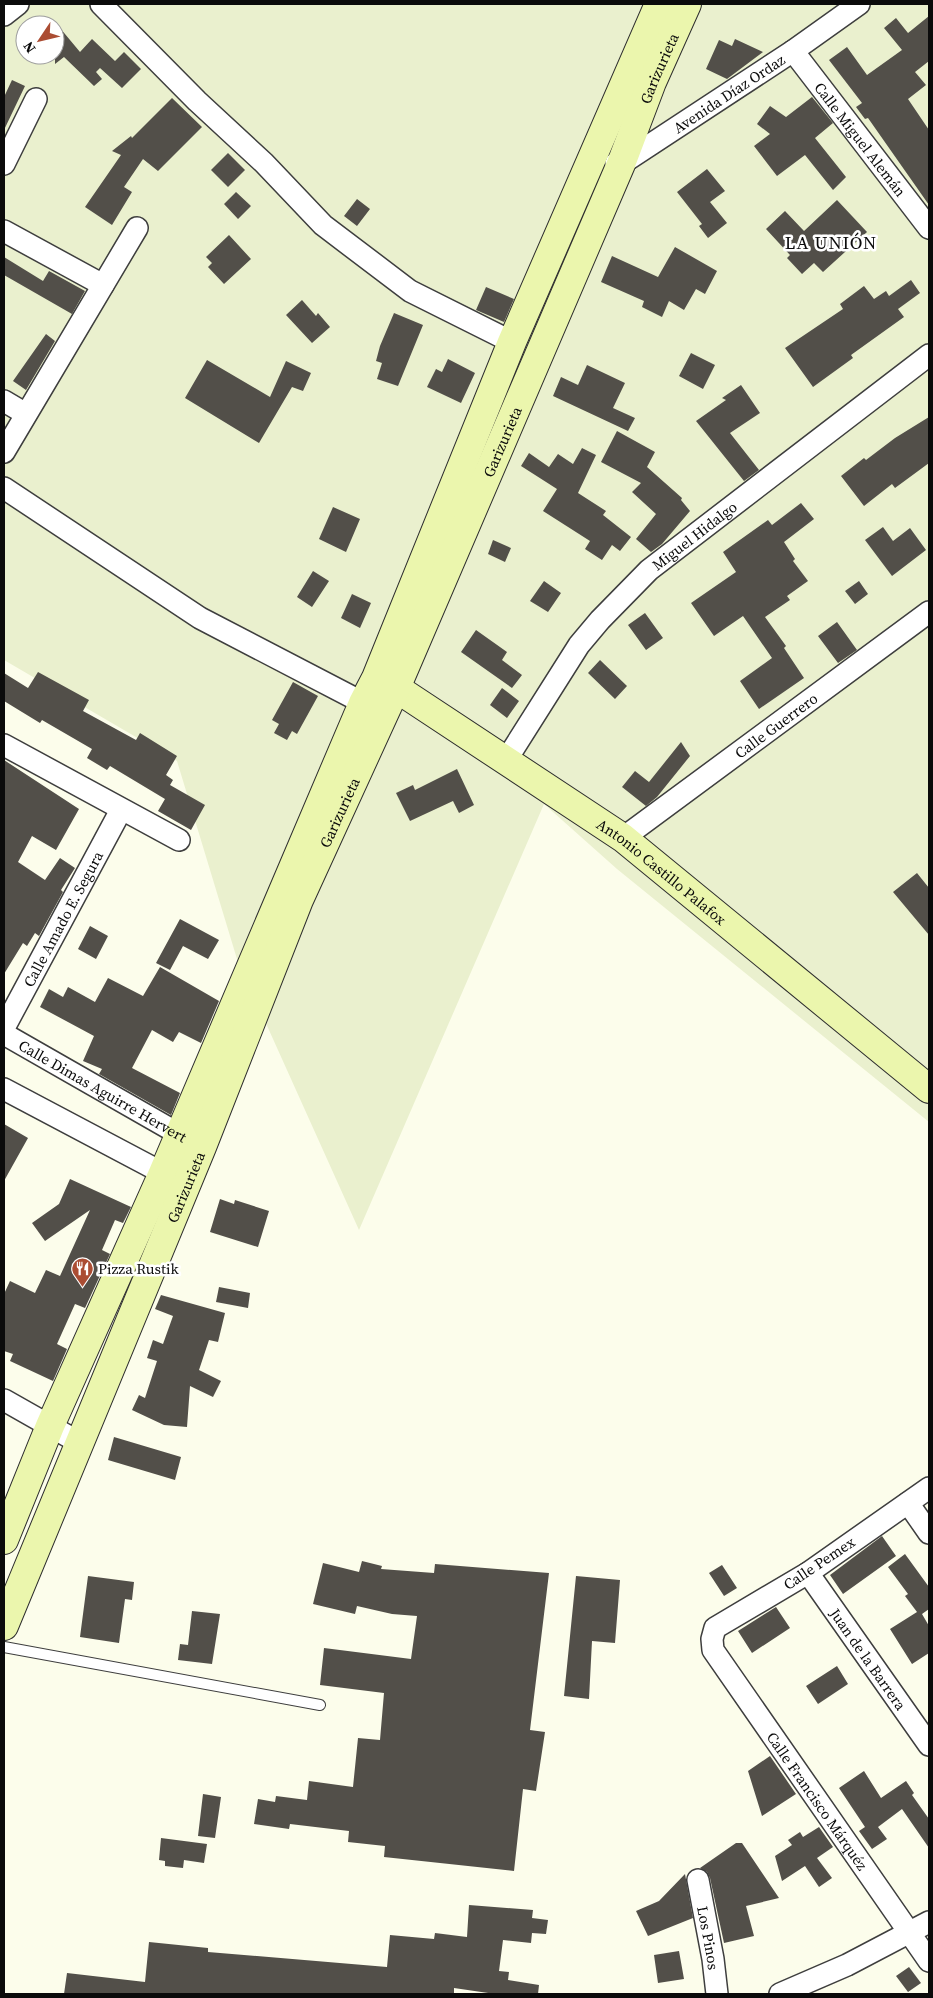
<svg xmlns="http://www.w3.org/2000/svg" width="933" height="1998" viewBox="0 0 933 1998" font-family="'Source Serif 4',serif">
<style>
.farmland{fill:#eaf0ce;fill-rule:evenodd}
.building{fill:#524f49}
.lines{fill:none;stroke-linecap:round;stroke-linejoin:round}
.lane-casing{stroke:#3e3e3e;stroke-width:12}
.street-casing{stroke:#3e3e3e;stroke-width:24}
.secondary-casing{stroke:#2d2d2d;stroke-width:30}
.lane{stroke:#fff;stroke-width:10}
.street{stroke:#fff;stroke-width:21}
.secondary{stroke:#ebf6ad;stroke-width:28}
.labels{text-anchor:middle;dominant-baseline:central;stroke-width:5;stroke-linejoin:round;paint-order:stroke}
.street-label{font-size:15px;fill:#0b0b0b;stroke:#fff}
.poi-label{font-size:15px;fill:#0b0b0b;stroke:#fff;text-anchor:start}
.quarter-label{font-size:18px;letter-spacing:1px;fill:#0b0b0b;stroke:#fff}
</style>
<rect width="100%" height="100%" fill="#fcfdeb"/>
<path class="farmland" d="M4,4H929V1122L617,869L544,804L359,1230L237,959L177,761L4,660ZM25,25H55V55H25Z"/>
<path class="building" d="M929,16V61L915,72L926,85L908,99L929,130V205L868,118L865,119L856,107L862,103L829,60L847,47L867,75L902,50L884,28L896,18L908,33Z
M55,22L80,52L92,39L115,61L124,52L141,69L122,88L100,68L96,72L102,79L94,86L64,57L55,64Z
M735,39L763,52L727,79L706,69L719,40L732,46Z
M12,80L25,86L4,130V97Z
M812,97L833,123L815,138L846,177L833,190L805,155L777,176L754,146L770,134L757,124L770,106L786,117Z
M172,98L202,127L158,171L143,159L124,187L132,192L112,225L85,207L121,155L112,151L131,136L132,138Z
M228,153L245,170L228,187L211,170Z
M707,169L725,191L710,202L727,223L708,238L699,226L702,224L677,192Z
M236,192L251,206L238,219L224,204Z
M357,199L370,209L357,226L344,216Z
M837,200L867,232L823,272L814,263L802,274L787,258L790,255L766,229L785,211L804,231Z
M229,235L251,259L224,284L208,267L212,263L206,257Z
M675,247L717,271L705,294L696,289L684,310L669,301L662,317L642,307L644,301L601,282L612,256L658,277Z
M4,257L43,281L49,271L85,291L72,314L4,275Z
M911,280L920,293L898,309L904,317L851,355L853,358L813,387L785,348L843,309L840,304L864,286L874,299L886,291L889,296Z
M486,287L514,299L504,322L476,310Z
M302,300L316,316L318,313L330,327L312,343L286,315Z
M394,313L423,325L398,386L377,379L382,363L376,361L380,346Z
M46,334L55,341L26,390L13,381Z
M691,353L715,365L703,389L679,376Z
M448,359L475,373L461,403L427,387L436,369L442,372Z
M207,360L270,397L286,361L311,373L303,391L292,387L259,443L185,398Z
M587,365L625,383L613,408L635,418L628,431L553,396L561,377L578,385Z
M741,385L760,413L730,433L759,470L744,481L696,421L726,400L722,398Z
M929,417V463L895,488L892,484L864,506L841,476L864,458L866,460L895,438Z
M617,431L655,452L647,467L682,498L681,500L690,511L662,544L651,552L636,539L656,514L632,492L641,483L601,462Z
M582,448L596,455L578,493L606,511L603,515L631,537L620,551L612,545L602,560L585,549L590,541L543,511L557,489L521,466L529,453L549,467L558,454L573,464Z
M801,503L814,519L784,542L795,559L793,561L808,581L787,596L790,600L765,617L786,646L784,648L804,678L759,709L740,681L772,658L743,616L714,636L691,603L736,572L723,552L768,520L772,525Z
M333,507L360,519L346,552L319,539Z
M883,527L893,541L910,528L926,550L892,576L865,540Z
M493,540L511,548L505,562L488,554Z
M313,571L329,581L312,607L297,597Z
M544,581L561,593L548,612L530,601Z
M859,581L868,594L855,604L845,591Z
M352,594L371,603L360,628L341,618Z
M645,613L663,638L646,650L628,625Z
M837,622L857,650L838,663L818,636Z
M476,630L507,652L502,660L522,675L512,688L461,652Z
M600,660L627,686L615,699L588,673Z
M38,672L89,700L83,711L136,740L140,733L177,756L166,775L173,780L170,785L205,805L191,830L158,811L165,799L110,766L107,770L87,758L92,749L42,720L40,723L4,701V673L28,688Z
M293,682L318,696L297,734L292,731L287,740L274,733L279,724L272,720Z
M502,688L519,701L507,718L490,705Z
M681,742L690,756L657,797L646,806L622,787L635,771L649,782Z
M4,760L79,809L56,850L32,836L18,862L45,880L60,858L75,868L61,890L63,892L39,936L35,933L27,946L23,943L4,974Z
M457,769L474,805L459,813L453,801L410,821L396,793L413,785L415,790Z
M917,873L929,888V935L893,892Z
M180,919L219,940L208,959L183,946L170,970L156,963Z
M90,926L108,936L96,959L78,949Z
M160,967L219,1001L201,1043L179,1032L173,1042L152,1030L132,1068L180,1093L171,1115L99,1074L102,1069L83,1061L94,1036L40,1007L49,989L63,997L68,987L95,1002L108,978L143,996Z
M4,1124L28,1138L4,1181Z
M70,1179L131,1207L123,1223L115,1220L102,1250L110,1254L85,1308L75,1304L57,1344L67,1349L53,1381L10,1361L13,1354L4,1351V1294L10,1281L35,1293L46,1270L60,1276L90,1210L45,1241L32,1223L59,1204Z
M220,1199L234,1204L235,1200L269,1211L258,1247L210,1232Z
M219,1287L250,1293L248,1308L216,1302Z
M161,1295L225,1313L218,1342L209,1340L199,1370L221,1381L213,1397L190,1386L187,1427L164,1425L132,1410L139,1395L145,1398L157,1361L147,1358L153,1340L163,1344L173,1316L155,1309Z
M114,1437L181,1457L175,1480L108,1460Z
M882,1536L896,1556L843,1594L830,1575Z
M905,1554L929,1587V1609L922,1614L929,1626V1653L912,1664L890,1629L917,1612L905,1596L908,1594L888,1567Z
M362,1561L382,1566L381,1569L434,1573L435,1564L549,1573L530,1730L545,1732L536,1791L523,1789L514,1871L384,1857L385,1846L348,1842L349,1831L290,1824L289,1829L254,1824L258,1799L275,1802L276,1796L307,1800L309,1781L353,1787L358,1738L380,1740L384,1693L320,1685L324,1648L411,1659L417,1616L392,1614L357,1606L355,1614L313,1604L323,1563L359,1572Z
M722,1565L737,1588L724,1596L709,1573Z
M88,1576L134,1582L132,1600L125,1599L119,1643L80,1637Z
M576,1576L620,1580L615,1643L592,1641L589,1699L564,1696Z
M776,1607L790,1628L752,1653L738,1631Z
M192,1611L220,1614L212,1664L178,1660L180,1644L188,1645Z
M837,1666L848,1684L818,1704L806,1686Z
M770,1756L796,1794L762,1816L748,1771Z
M864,1771L881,1798L906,1781L914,1793L912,1795L929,1819V1848L902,1809L878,1827L887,1839L872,1849L859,1831L865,1827L839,1788Z
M203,1794L221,1797L215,1838L198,1836Z
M819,1827L833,1847L817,1858L832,1878L819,1887L805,1866L782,1881L775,1856L792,1845L788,1840L800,1832L803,1837Z
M161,1838L207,1844L204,1863L184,1860L183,1868L165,1866V1861L159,1860Z
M736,1843H742L779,1898L746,1906L754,1936L724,1943L710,1878L707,1872L700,1868Z
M685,1874L693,1918L648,1936L636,1911L659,1901Z
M469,1905L533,1910L532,1918L548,1920L546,1934L532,1933L531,1943L503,1940L499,1971L509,1972L508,1980L539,1985L538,1994H495L454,1988V1994H64L67,1973L145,1982L149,1942L208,1948V1952L387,1967L390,1935L434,1939L435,1933L467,1937Z
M679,1951L684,1979L658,1983L654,1955Z
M909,1967L921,1983L908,1992L896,1976Z"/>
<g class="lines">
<defs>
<path id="lane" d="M4,1647L320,1705"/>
<g id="street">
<path d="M101,4L197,101L264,163L323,225L410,291L512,342"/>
<path d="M4,15L18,4"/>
<path id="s1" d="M793,51L929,228"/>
<path id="s2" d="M616,163L621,164L793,51L859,4"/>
<path d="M4,164L36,99"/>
<path d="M4,231L103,285"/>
<path d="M4,401L26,414"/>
<path d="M4,452L137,228"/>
<path d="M4,488L200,618L375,709"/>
<path d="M4,745L179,840"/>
<path id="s3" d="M505,762L579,645L600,620L649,570L929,355"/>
<path id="s4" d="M623,838L929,612"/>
<path id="s5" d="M4,1028L121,810"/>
<path id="s6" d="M4,1034L193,1142"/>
<path d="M4,1089L176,1180"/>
<path d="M4,1400L80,1443"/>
<path id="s7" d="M929,1488L808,1573L715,1628L712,1639L713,1650L929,1961"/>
<path d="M908,1503L929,1533"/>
<path id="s8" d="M808,1573L929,1745"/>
<path id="s9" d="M698,1880L713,1959L717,1994"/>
<path d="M780,1994L847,1965L929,1922"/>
</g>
<g id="secondary">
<path id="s10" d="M380,680L396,688L623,838L929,1089"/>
<path d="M4,1540L50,1426L163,1173L363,703L376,678L512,342L659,4"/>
<path id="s11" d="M4,1626L202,1147L299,900L396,688L621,164L652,82L687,4"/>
</g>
</defs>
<use href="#lane" class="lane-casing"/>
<use href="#street" class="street-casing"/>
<use href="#secondary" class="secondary-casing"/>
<use href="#lane" class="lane"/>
<use href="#street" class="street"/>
<use href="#secondary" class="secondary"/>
</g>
<defs>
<symbol id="restaurant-pin" viewBox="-11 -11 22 30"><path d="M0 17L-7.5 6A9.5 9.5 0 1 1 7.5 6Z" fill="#ab4d33" stroke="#fff"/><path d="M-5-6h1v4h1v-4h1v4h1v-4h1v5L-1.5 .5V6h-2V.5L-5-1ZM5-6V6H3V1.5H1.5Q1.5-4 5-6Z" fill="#fff"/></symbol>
</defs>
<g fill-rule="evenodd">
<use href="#restaurant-pin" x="70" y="1256" width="25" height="34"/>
</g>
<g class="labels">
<g class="street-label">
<text stroke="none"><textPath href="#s11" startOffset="1690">Garizurieta</textPath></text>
<text stroke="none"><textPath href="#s2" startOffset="134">Avenida Díaz Ordaz</textPath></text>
<text stroke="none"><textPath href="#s1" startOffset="111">Calle Miguel Alemán</textPath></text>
<text stroke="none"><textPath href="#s11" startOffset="1285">Garizurieta</textPath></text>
<text stroke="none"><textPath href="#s3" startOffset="298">Miguel Hidalgo</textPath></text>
<text stroke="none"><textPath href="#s4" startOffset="190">Calle Guerrero</textPath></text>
<text stroke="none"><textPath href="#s11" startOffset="880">Garizurieta</textPath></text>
<text stroke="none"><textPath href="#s10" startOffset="341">Antonio Castillo Palafox</textPath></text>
<text stroke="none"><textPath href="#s5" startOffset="124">Calle Amado E. Segura</textPath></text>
<text stroke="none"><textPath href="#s6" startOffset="114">Calle Dimas Aguirre Hervert</textPath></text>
<text stroke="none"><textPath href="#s11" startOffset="475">Garizurieta</textPath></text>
<text transform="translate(819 1563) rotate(-34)">Calle Pemex</text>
<text stroke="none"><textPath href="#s8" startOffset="105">Juan de la Barrera</textPath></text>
<text stroke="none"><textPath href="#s7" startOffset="462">Calle Francisco Márquéz</textPath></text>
<text stroke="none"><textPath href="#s9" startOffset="59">Los Pinos</textPath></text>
</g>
<g class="poi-label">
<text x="98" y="1268">Pizza Rustik</text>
</g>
<g class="quarter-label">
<text x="831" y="242">LA UNIÓN</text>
</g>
</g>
<rect width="933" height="1998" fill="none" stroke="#0b0b0b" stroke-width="10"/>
<g transform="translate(40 40) rotate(235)"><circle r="24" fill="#ffffff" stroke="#9d9d9d"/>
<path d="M0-4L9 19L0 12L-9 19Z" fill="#ab4d33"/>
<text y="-8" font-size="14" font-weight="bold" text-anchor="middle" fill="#0b0b0b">N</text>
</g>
</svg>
